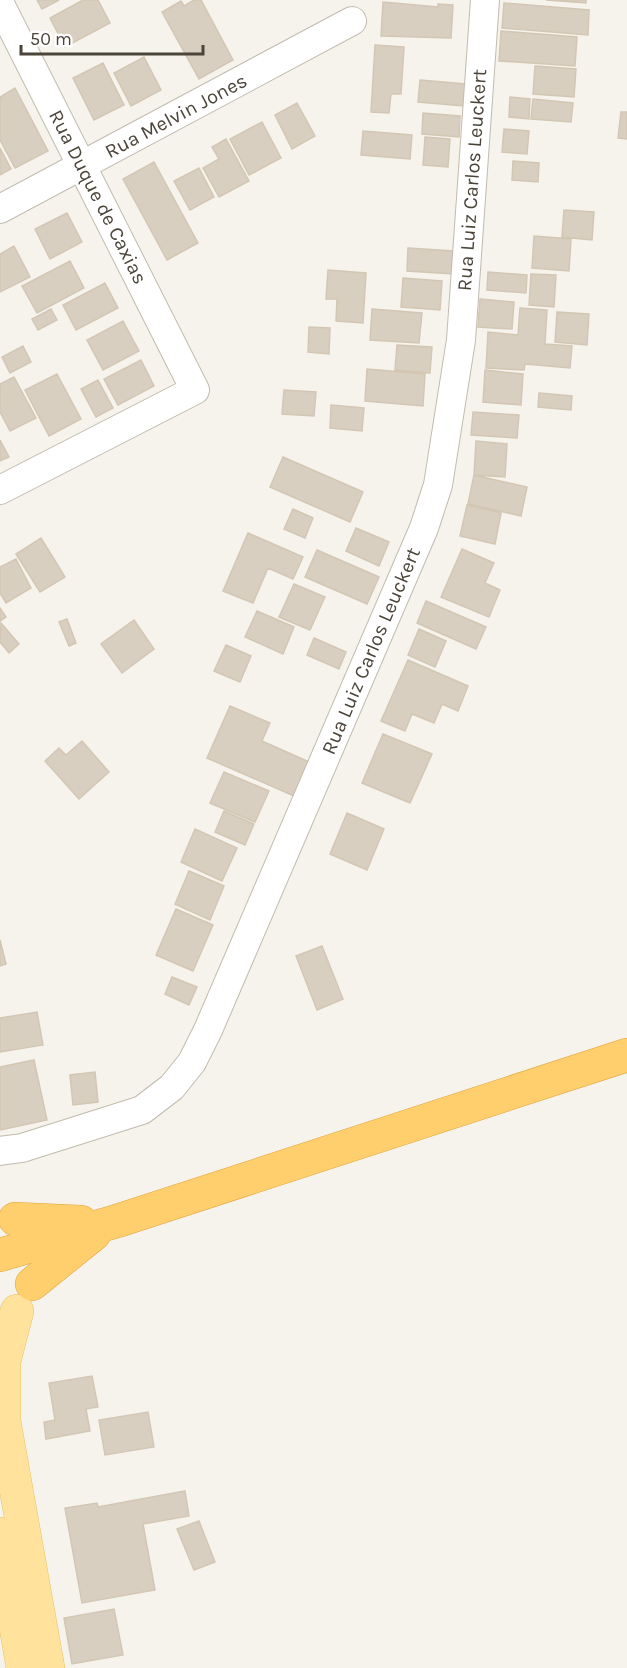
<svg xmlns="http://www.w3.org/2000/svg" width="627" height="1668" viewBox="0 0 627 1668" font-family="Karla,sans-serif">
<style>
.building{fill:#d8cfc1;stroke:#d3c7b4;stroke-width:1.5}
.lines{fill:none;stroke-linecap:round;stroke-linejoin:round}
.minor-casing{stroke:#c2bbae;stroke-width:30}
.major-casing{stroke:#e6c16a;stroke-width:34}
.highway-casing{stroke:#e0a43c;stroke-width:34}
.minor{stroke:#fff;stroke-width:28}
.major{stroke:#ffe39c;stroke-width:33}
.highway{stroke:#ffcf6e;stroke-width:33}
.labels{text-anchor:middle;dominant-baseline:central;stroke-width:5;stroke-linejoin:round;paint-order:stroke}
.street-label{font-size:20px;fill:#4b4439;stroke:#fff}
</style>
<rect width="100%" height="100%" fill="#f6f3ec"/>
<path class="building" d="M37,0H59L42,9Z
M83,0H98L110,23L65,47L50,18Z
M194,0H201L233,60L199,79L162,12L181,1L184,6Z
M546,0H586V3Z
M383,2L438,7V4L453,5L451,38L381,36Z
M504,3L589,10L588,35L502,28Z
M501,31L577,37L575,66L499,61Z
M375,45L404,47L401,94H391L389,113L371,112Z
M144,57L161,90L131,106L114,73Z
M103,63L124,105L94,120L73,78Z
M535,66L576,69L574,97L533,94Z
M420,80L466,84L464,106L418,102Z
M15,88L48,151L15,168L0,140V97Z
M510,97L530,99L529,119L509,117Z
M533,99L573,103L571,122L531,119Z
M297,103L315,136L292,149L275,115Z
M621,112H627V139L618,138Z
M423,113L460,116L459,137L422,134Z
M262,122L281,158L249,175L230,139Z
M504,129L529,131L527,154L502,152Z
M363,131L412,135L410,159L361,155Z
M425,137L450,139L448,167L423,165Z
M226,139L249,181L219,197L203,168L219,159L212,147Z
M0,148L11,169L0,175Z
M513,161L539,163L538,182L512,180Z
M154,162L198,243L167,260L123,179Z
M199,168L214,197L190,210L174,181Z
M564,210L594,212L592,240L562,237Z
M67,213L82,242L50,259L35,229Z
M534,236L571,239L569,271L532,268Z
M14,246L30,277L0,292V254Z
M408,248L454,251L453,274L407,271Z
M70,261L84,288L37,313L22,286Z
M328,270L366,273L363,323L336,321L337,299H326Z
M488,272L527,275L526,293L487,290Z
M531,274L556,275L554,307L529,305Z
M403,278L442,281L440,310L401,307Z
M105,283L118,308L76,330L63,305Z
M480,299L514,302L512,329L478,327Z
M520,308L547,310L545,344L572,346L570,368L525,364L524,370L486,368L488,332L518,335Z
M51,309L57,320L38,330L32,319Z
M372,309L422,313L419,343L370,340Z
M557,312L589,314L587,345L555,342Z
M123,321L139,351L103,370L87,340Z
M309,327L330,328L329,354L308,352Z
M397,345L432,347L430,373L395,370Z
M23,346L31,362L10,373L2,357Z
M141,360L154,386L118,405L104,379Z
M367,369L425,374L423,406L365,401Z
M485,370L523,374L521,405L483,402Z
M57,374L81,419L49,436L25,390Z
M14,377L36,418L10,431L0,412V384Z
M98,380L113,408L96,417L81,389Z
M284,390L316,392L314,416L282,414Z
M539,393L572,396L571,410L538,407Z
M331,405L364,408L362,431L330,428Z
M473,412L519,415L517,438L471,435Z
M0,440L9,457L0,461Z
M476,441L507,444L505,477L474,475Z
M283,457L363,492L350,522L270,487Z
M474,475L527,487L521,516L468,504Z
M467,505L501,513L495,544L460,536Z
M293,509L313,518L305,538L284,529Z
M356,528L389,542L379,566L346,551Z
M248,533L303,557L293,579L268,568L253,603L223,591Z
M41,538L65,577L40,592L16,554Z
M462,549L494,563L485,583L500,590L489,617L441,597Z
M317,550L379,577L367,604L305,577Z
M16,559L31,588L6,603L0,593V567Z
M294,584L325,597L310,630L279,617Z
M426,601L486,627L476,649L417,623Z
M0,608L6,617L0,621Z
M257,611L294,627L283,654L245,637Z
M67,619L76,643L69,646L59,622Z
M134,620L154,649L122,673L101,644Z
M1,623L19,644L9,653L0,642Z
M419,629L446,641L435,667L408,655Z
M314,638L346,652L339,669L307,655Z
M226,645L251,656L240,682L214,671Z
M408,660L468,686L458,711L442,704L434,723L412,714L405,731L381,721Z
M230,706L270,723L262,741L309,762L294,796L207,758Z
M383,734L432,754L410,803L362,783Z
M82,741L109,772L79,799L45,761L59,748L66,755Z
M224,772L269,791L255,822L210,803Z
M224,811L254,824L245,845L215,832Z
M347,813L384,829L367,870L330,854Z
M195,829L237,848L222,881L181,862Z
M189,871L224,886L210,920L175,904Z
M176,909L213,925L193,971L156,955Z
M0,940L6,964L0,966Z
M322,946L343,999L317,1010L296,956Z
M172,977L197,987L189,1005L165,994Z
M37,1012L43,1045L0,1052V1018Z
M34,1060L47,1120L0,1130V1067Z
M95,1072L98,1102L73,1105L70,1075Z
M92,1376L98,1407L86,1409L90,1431L46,1439L44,1422L55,1420L49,1383Z
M148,1412L154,1447L105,1455L99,1420Z
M185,1491L189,1516L143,1524L155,1590L82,1603L65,1508L97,1503L98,1507Z
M199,1521L215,1562L194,1570L177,1529Z
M114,1609L123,1655L72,1664L64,1618Z"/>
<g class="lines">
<defs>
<path id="minor" d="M0,4L195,390L0,490
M0,209L352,21
M0,1151L22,1148L142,1110L172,1087L192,1062L208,1030L424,528L438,485L461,340L485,0"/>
<path id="major" d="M17,1311L4,1361V1421L48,1668
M0,1534L23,1668"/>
<path id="highway" d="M15,1219L81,1222
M0,1255L117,1221L627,1055
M32,1284L94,1234"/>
</defs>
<use href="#minor" class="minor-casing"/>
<use href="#major" class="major-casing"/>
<use href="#highway" class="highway-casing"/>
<use href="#minor" class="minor"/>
<use href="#major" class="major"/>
<use href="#highway" class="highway"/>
</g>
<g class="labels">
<g class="street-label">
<text transform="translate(176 116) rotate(-28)">Rua Melvin Jones</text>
<text transform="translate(472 180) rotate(-86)">Rua Luiz Carlos Leuckert</text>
<text transform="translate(98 197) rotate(63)">Rua Duque de Caxias</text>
<text transform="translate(371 651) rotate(-67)">Rua Luiz Carlos Leuckert</text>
</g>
</g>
<path d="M21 45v9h182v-9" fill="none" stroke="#4b4439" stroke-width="3"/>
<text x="30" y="45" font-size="18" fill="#4b4439" stroke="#ffffff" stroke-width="4.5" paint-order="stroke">50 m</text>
</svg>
